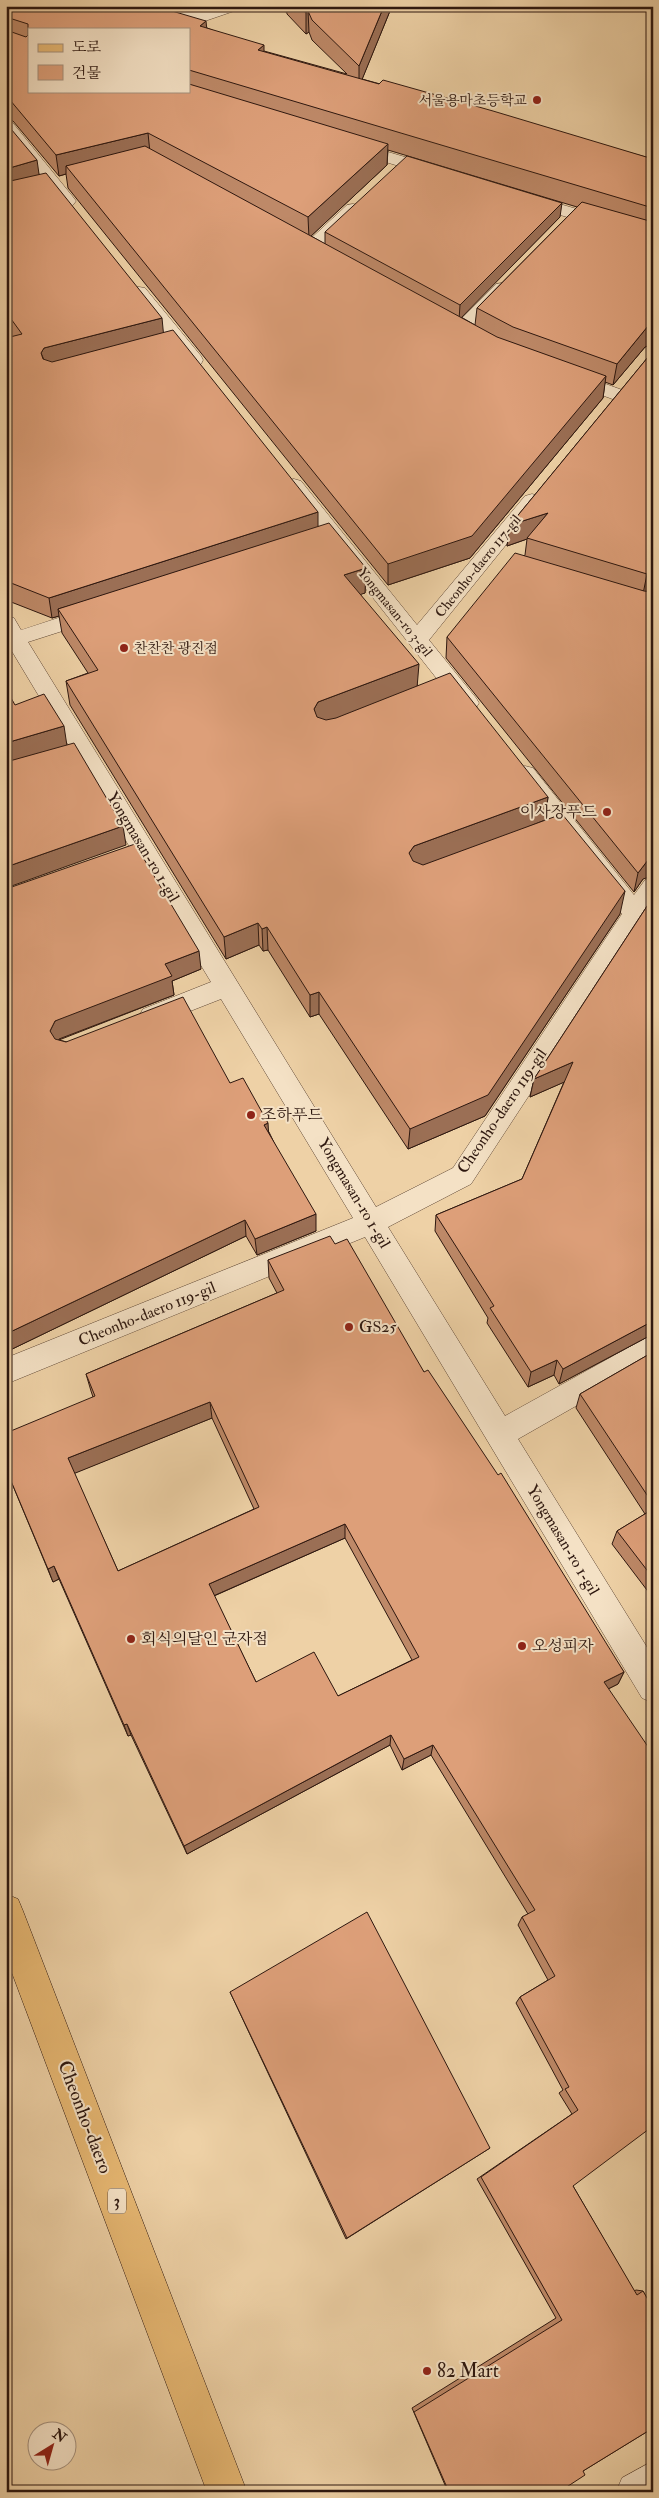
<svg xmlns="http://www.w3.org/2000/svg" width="659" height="2498" viewBox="0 0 659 2498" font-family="'IM FELL Double Pica','Noto Serif KR',serif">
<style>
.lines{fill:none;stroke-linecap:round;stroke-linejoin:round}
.minor-casing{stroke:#5d4635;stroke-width:1}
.major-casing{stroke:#2d170f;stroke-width:1}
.minor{fill:#f4e1c5;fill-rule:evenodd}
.major{fill:#e7b873;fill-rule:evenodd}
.wall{fill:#be8968;stroke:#2d170f;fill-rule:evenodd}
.shaded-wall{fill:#9b6f55;stroke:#2d170f}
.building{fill:#dd9f79;stroke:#2d170f;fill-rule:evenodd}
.poi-dot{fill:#8f2418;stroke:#f4e1c5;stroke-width:2}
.labels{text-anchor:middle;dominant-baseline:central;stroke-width:4;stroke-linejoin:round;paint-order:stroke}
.far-poi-label{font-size:14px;fill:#2d170f;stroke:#f4e1c5;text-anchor:end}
.far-street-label{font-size:14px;fill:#2d170f;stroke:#f4e1c5}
.shield{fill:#f4e1c5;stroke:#695446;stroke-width:1}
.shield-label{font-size:15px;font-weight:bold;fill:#2d170f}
.poi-label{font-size:16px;fill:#2d170f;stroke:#f4e1c5;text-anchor:start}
.street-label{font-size:16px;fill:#2d170f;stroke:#f4e1c5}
.near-street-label{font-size:19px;fill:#2d170f;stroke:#f4e1c5}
.near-poi-label{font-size:19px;fill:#2d170f;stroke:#f4e1c5;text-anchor:start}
</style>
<rect width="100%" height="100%" fill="#eed1a6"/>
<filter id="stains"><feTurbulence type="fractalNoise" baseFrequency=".004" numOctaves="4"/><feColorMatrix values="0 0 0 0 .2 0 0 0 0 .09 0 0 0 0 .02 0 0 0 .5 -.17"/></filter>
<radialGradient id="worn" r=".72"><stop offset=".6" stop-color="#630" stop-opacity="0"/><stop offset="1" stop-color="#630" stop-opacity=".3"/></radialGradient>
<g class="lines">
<defs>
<path id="minor" d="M157,6H181L202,12L219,6H242L240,9L202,22L159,9Z
M274,6H299L328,15L331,18L323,23L276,9Z
M6,120L12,122L73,197L76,201L73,205H61L6,136Z
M351,141L442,168L444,172L442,176L436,177L345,150L343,146L345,142Z
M525,194L653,231V242L519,203L516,199L519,195Z
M353,204L359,205L362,209L359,213L317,252H305L302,248L305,244L347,205Z
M502,283L508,284L511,288L508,292L468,334H454L452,330L454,326L496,284Z
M139,287L145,288L201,356L203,360L201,364H187L133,296L130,292L133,288Z
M570,371L625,391L628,395L625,399L618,401L563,381L561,377L563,373Z
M294,479L301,481L417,625L525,496L532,494L539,496L542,500L539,504L429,640L476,698L479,703L476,708L468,711L460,708L287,489L284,485L287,481Z
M95,606L103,608L106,613L103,618L28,642L376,1207L453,1168L622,914L517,780L514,774L517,768L525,766L533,768L634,895L645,880L653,877V906L471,1184L388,1227L505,1416L653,1334V1362L518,1439L653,1657V1703L642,1698L365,1237L6,1384V1358L353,1218L221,999L152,1026L143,1023L139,1016L143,1009L211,982L10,648L6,649V616L14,618L21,630Z
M653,2461V2492H616L622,2478Z"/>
<path id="major" d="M6,1894L18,1899L23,1911L247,2492H207L6,1957Z"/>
</defs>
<use href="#minor" class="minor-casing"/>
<use href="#major" class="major-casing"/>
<use href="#minor" class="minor"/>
<use href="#major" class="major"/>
</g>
<path class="wall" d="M6,6L207,28L264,51L347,74L312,40L309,32L306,34L287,14L286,6H392L362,79L653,159V344L645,347L613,385L605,382L603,398L470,558L388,585L68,188L66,174L59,176L13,121L6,118ZM189,29V91H29ZM388,150L577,207L477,308L475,325L461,317L560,217L325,232V244L311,236L387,165Z
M638,6H653V16Z
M6,123L39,174L163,333L318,526L366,568L365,593L360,594L418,686L548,797L545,820L620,914L485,1116L408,1149L319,1014L310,1017L268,950L263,951L259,945L226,959L70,705L66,681L88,673L62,633L59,616L52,618L6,600V338L12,336L6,327Z
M653,351V589L648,592L643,879L634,892L446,658L447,637L525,555L527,539L507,546L510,525Z
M6,889L201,969L172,981L174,995L59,1040L230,1083L269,1132L316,1231L257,1255L246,1236L6,1352Z
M653,897V1334L559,1384L554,1375L528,1387L487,1323L488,1318L435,1231L436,1215L522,1179L564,1082L530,1097L534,1079Z
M335,1244L424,1372L624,1672L618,1684L608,1689L573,2186L634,2291L636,2290L643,2291L648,2301L653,2298V2428L583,2471L559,2492H448L412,2408L556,2318L477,2179L572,2114L559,2093L563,2090L516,2003L520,1997L548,1980L518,1925L522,1917L528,1914L431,1755L402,1770L390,1745L187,1854L131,1735L128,1736L59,1579L53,1582L6,1469L93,1397L91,1391L86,1374L277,1293L269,1278L268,1260ZM212,1418L254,1509L118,1571L74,1473ZM345,1538L412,1660L338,1696L256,1682L214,1596Z
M653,1352V1598L612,1544L617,1531L645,1514L576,1408L580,1394Z
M230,1992L490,2148L346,2239Z"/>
<path class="shaded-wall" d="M384,6H392L359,87V66Z
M308,11L309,32L306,34V13Z
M206,21L208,41L200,26Z
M264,45V65L258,50Z
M148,133L150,153L66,166V174L59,176L56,155Z
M388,144L387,165L309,238L308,217Z
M37,160L40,181L6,190V169Z
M562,203L560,217L459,320L460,305Z
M162,318L164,339L48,369L41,353L44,348Z
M653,325L652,344L645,347L613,385L617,364L648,326Z
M606,376L603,398L470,558L388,585V564Z
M318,512V533L58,609L59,616L52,618L49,598Z
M548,513L527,539L507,546L510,525Z
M366,568L365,593L344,600V575Z
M653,571V589L643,594L647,574Z
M419,664L417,688L318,726L314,709L318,702Z
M64,726L67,746L6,764V743Z
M548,797L545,820L407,876L409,853L414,846Z
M123,826L126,845L6,888V867Z
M653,858V876L643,879L634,892L638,873L648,860Z
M625,891L620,914L485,1116L408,1149L410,1129Z
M258,923L259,945L226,959L224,937Z
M267,927L268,950L263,951L262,929Z
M199,951L201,969L172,981L174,995L59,1039L54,1049L50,1031L55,1021L165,964Z
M319,992V1014L310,1017V995Z
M573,1062L569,1080L530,1097L534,1079Z
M268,1123L269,1140L264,1125Z
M316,1214V1231L257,1255L255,1239Z
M245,1220L246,1236L6,1352V1334Z
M653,1321V1334L559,1384L563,1369Z
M557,1360L554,1375L528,1387L531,1372Z
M210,1402L212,1418L73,1474L68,1458Z
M345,1524V1538L211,1597L209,1584Z
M54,1566L59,1579L53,1582L48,1569Z
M624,1672L618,1684L598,1694L604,1682Z
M127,1724L131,1735L128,1736L124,1725Z
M391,1735L390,1745L187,1854L184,1846Z
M433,1745L431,1755L402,1770L404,1759Z"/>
<path class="building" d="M6,6H155L206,21L200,26L264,45L258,50L379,84L383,80L493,111L653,159V208L189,70V29H29V91H189V84L388,144L308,217L148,133L56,155L10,100L6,99V30L26,37L28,35V24L6,17Z
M298,6H327L339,10L344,6H384L359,66L312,20L308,11L306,13Z
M6,123L37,160L6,169Z
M145,146L497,337L606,376L472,536L388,564L66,166Z
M407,156L562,203L460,305L325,232Z
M46,173L162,318L44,348L41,353L43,359L52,362L173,330L318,512L49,598L6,581V338L22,334L6,312V182Z
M582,202L653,222V325L648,326L617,364L513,327L477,308Z
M653,351V571L647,574L527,538L548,513L510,525Z
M329,523L366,568L344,575L419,664L318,702L314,709L317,717L326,720L336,718L450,673L548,797L414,846L409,853L413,861L423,865L562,814L625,891L488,1095L410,1129L319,992L310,995L267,927L262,929L258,923L224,937L66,681L98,670L58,609Z
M515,553L644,591L653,592V858L648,860L638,873L447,637Z
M6,689L15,705L44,694L64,726L6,743Z
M74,743L123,826L6,867V762Z
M135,844L199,951L165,964L172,976L55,1021L50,1031L55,1039L66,1042L183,997L230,1083L243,1078L268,1123L264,1125L316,1214L255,1239L245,1220L6,1334V889Z
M653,897V1321L563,1369L557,1360L531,1372L490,1308L494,1306L436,1215L522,1179L573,1062L534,1079Z
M330,1236L335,1244L347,1239L424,1372L428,1370L498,1475L501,1473L624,1672L604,1682L653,1754V2126L573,2186L637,2295L643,2291L651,2305L653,2304V2428L583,2471L585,2475L559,2492H449L414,2412L562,2320L481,2177L578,2110L565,2089L569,2087L520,1997L555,1976L522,1917L535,1910L433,1745L404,1759L391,1735L184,1846L127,1724L124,1725L54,1566L48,1569L6,1469V1433L95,1396L86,1374L284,1290L268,1260ZM210,1402L259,1507L118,1571L68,1458ZM345,1524L419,1657L338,1696L314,1652L256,1682L209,1584Z
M653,1352V1504L580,1394Z
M653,1509V1578L617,1531Z
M367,1912L490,2148L347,2238L230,1992Z"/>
<g class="poi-dot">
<circle cx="537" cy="100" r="5"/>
<circle cx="124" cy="648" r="5"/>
<circle cx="607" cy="812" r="5"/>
<circle cx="251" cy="1115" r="5"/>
<circle cx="349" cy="1327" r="5"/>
<circle cx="131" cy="1639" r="5"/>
<circle cx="522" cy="1646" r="5"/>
<circle cx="427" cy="2371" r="5"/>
</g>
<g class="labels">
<g class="far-poi-label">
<text x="527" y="100">서울용마초등학교</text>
<text x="134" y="648" text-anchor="start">찬찬찬 광진점</text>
</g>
<g class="far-street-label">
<text transform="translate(478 566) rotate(-51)">Cheonho-daero 117-gil</text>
<text transform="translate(395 612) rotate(51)">Yongmasan-ro 3-gil</text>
</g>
<rect class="shield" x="108" y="2188.5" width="18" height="25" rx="4"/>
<g class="shield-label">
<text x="117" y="2201">3</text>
</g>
<g class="poi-label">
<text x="597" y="812" text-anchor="end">이사장푸드</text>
<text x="261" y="1115">조하푸드</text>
<text x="359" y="1327">GS25</text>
<text x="141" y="1639">회식의달인 군자점</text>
<text x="532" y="1646">오성피자</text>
</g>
<g class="street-label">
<text transform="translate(143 847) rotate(59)">Yongmasan-ro 1-gil</text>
<text transform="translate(502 1111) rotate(-56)">Cheonho-daero 119-gil</text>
<text transform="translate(354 1193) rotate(59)">Yongmasan-ro 1-gil</text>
<text transform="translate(147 1314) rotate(-22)">Cheonho-daero 119-gil</text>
<text transform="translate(563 1540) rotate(59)">Yongmasan-ro 1-gil</text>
</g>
<g class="near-street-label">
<text transform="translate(85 2117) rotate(69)">Cheonho-daero</text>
</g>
<g class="near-poi-label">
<text x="437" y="2371">82 Mart</text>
</g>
</g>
<rect width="659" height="2498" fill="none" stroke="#eed1a6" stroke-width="25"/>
<rect x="8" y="8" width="644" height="2483" fill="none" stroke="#2d170f" stroke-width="2.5"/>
<rect x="12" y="12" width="634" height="2473" fill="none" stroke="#2d170f"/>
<rect x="28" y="28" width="162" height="65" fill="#f4e1c5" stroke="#a4907c"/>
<rect x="38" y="44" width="25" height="8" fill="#e7b873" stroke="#a4907c"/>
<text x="72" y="52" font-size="15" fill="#2d170f">도로</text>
<rect x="38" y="65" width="25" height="15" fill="#dd9f79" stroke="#a4907c"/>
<text x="72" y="78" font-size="15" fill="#2d170f">건물</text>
<g transform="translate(52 2446) rotate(37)"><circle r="24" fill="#f4e1c5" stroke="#a4907c"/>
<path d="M0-4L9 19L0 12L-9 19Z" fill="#8f2418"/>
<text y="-8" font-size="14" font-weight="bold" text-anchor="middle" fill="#2d170f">N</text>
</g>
<rect width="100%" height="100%" filter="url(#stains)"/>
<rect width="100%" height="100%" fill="url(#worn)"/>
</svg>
